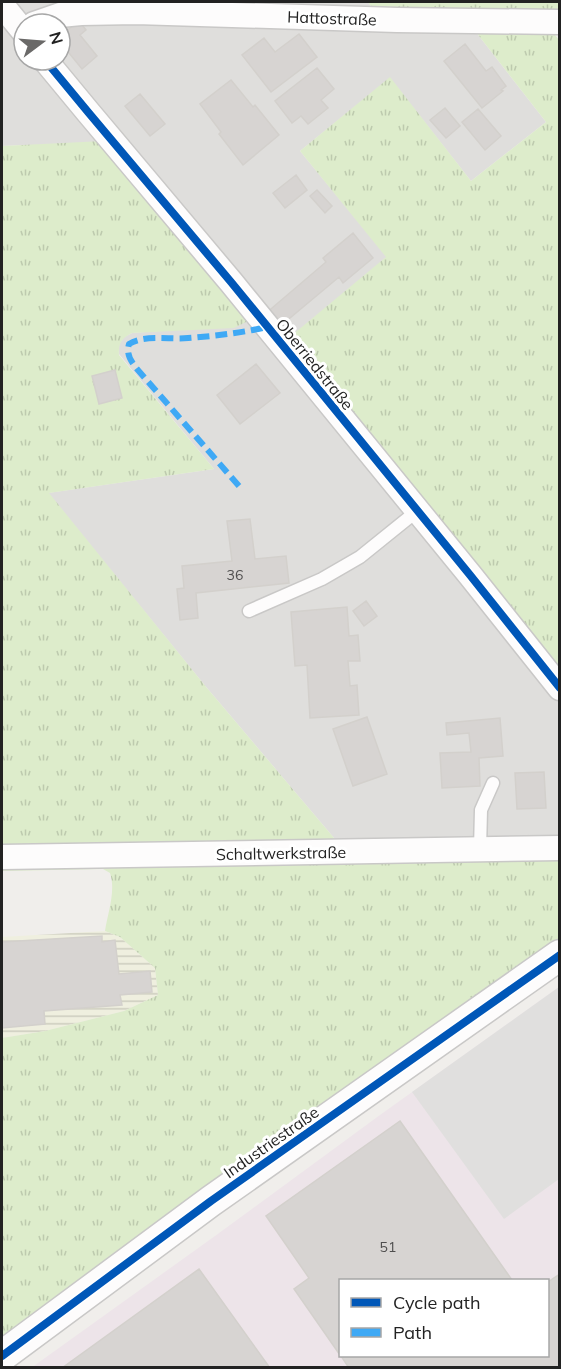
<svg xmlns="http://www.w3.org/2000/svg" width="561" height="1369" viewBox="0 0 561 1369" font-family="Mulish,sans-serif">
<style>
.residential{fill:#dfdedc;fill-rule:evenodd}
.industrial{fill:#ede4e9;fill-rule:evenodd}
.farmland{fill:url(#farmland-rules)}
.grass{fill:url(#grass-tufts)}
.parking{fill:#e0dfde}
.building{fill:#d7d4d2;stroke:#d3d0cc;stroke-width:1.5}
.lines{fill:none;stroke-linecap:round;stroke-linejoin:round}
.service-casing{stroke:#c9c8c7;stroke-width:15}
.minor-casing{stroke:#c9c8c7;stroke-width:27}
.tertiary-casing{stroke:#c9c8c7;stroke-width:33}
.service{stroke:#fdfcfc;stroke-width:12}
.minor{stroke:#fdfcfc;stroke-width:24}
.tertiary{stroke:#fdfcfc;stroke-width:30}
.quiet{stroke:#3fa9f5;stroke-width:6;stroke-dasharray:12 6;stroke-linecap:butt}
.cycleway-casing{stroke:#fff;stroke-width:11}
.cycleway{stroke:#0057b8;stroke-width:8}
.labels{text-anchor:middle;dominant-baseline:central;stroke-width:6;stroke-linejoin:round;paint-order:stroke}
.number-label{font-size:14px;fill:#4f4e4e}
.street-label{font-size:16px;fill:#222;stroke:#fff}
</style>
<defs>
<pattern id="farmland-rules" width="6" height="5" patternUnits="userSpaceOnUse" patternTransform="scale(1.5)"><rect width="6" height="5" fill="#efefdf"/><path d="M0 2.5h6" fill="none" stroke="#cdcdbf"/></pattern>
<pattern id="grass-tufts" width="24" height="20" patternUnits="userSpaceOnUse" patternTransform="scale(1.5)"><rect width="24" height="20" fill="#ddeccb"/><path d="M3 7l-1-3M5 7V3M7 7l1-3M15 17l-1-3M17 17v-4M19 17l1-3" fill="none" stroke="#bdcaae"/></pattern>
</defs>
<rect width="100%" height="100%" fill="#f0eeeb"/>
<path class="residential" d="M2,2H368L374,11L472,27L546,122L471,181L390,78L300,151L387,257L559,675V856L351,858L207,688L48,493L214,469L119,354L118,346L124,337L132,333L159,331L23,145L2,146ZM24,24H60V60H24Z"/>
<path class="industrial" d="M559,987V1367L31,1368L215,1236L380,1115ZM340,1280H548V1356H340Z"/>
<path class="farmland" d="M105,931L120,937L155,968L158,995L124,1011L45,1031L2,1038V937Z"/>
<path class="grass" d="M368,2H559V15L374,11Z
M472,27L549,28L560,41L559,675L285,341L386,257L300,151L390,77L471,181L546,122Z
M103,141L252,319L234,328L132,333C122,338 118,343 119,355L214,469L49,493L207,688L351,858L559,856V940L2,1337V1038L45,1031L124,1011L158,995L155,968L120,937L105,931C108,912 116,891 110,873L103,869L2,871V146Z"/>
<path class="parking" d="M559,987V1179L504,1219L412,1092Z"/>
<path class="building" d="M79,21L86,30L80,35L97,56L82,69L60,42V36Z
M299,34L317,57L271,92L242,55L264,38L275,52Z
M465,44L486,71L492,67L506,86L501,90L503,91L482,108L444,61Z
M317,68L334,89L321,100L328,108L308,124L301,116L292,123L275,101Z
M231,80L253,107L255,105L279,135L243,165L219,134L221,132L200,104Z
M140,94L165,124L150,136L125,106Z
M445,108L460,126L446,138L430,120Z
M478,109L501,136L485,150L462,122Z
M296,175L307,190L285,208L273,193Z
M317,190L332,206L325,213L310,196Z
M353,233L373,258L343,283L339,277L278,328L265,314L326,262L323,258Z
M256,364L280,393L240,424L217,395Z
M115,370L122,398L99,404L92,376Z
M250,519L255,559L286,556L289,583L196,593L198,618L180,620L177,589L184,588L182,566L232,561L227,521Z
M366,601L377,616L364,626L353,611Z
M347,607L349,636L358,635L360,661H348L350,686L357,685L359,715L310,718L307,665L295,666L291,612Z
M367,717L387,774L353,786L333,729Z
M500,718L503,756L479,758L480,786L442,788L440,753L471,752L469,733L447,735L446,723Z
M544,772L546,808L517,809L515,773Z
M102,936V942L115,940L119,974L150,971L152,992L120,995L122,1005L44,1011L45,1024L2,1028V942Z
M400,1121L512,1280H340V1355L294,1289L309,1278L266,1216Z
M199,1269L270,1368H62Z
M560,1274V1368H349L341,1356H548V1282Z"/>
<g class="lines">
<defs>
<path id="service" d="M249,611L322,579L360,557L417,511
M480,849L481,810L493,783"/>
<path id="minor" d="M2,5L24,32
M34,24L60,15L81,13L136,12L397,20L560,22
M45,60L88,112L231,282L470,575L560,688
M2,857L560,848"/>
<path id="tertiary" d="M2,1356L211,1201L560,955"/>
</defs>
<use href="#service" class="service-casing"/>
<use href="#minor" class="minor-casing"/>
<use href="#tertiary" class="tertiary-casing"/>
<use href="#service" class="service"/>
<use href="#minor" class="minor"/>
<use href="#tertiary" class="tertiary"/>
<path class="quiet" d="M239,486L137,369C131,361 126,355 129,344C145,334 170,340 188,338C215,336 241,333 267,327"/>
<defs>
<path id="cycleway" d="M45,60L88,112L231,282L470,575L560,688
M2,1356L211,1201L560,955"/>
</defs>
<use href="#cycleway" class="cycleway-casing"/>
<use href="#cycleway" class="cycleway"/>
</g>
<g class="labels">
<g class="number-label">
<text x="235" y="575">36</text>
<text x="388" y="1247">51</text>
</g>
<g class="street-label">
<text transform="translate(332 18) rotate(2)">Hattostraße</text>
<text transform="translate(315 364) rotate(51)">Oberriedstraße</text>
<text transform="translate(281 853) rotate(-1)">Schaltwerkstraße</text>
<text transform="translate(271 1142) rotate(-35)">Industriestraße</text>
</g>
</g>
<rect width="561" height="1369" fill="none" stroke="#222222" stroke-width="6"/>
<rect x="339" y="1279" width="210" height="78" fill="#ffffff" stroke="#a7a7a7" stroke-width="1.5"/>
<rect x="351" y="1298" width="30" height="9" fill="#0057b8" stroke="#a7a7a7" stroke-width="1.5"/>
<text x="393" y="1309" font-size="18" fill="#222222">Cycle path</text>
<rect x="351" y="1328" width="30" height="9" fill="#3fa9f5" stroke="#a7a7a7" stroke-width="1.5"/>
<text x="393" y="1339" font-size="18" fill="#222222">Path</text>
<g transform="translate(42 42) rotate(74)"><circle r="28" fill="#ffffff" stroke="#a7a7a7" stroke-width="1.5"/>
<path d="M0-4.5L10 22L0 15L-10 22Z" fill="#6a6968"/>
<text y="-9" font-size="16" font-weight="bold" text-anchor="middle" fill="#222222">N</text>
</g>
</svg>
